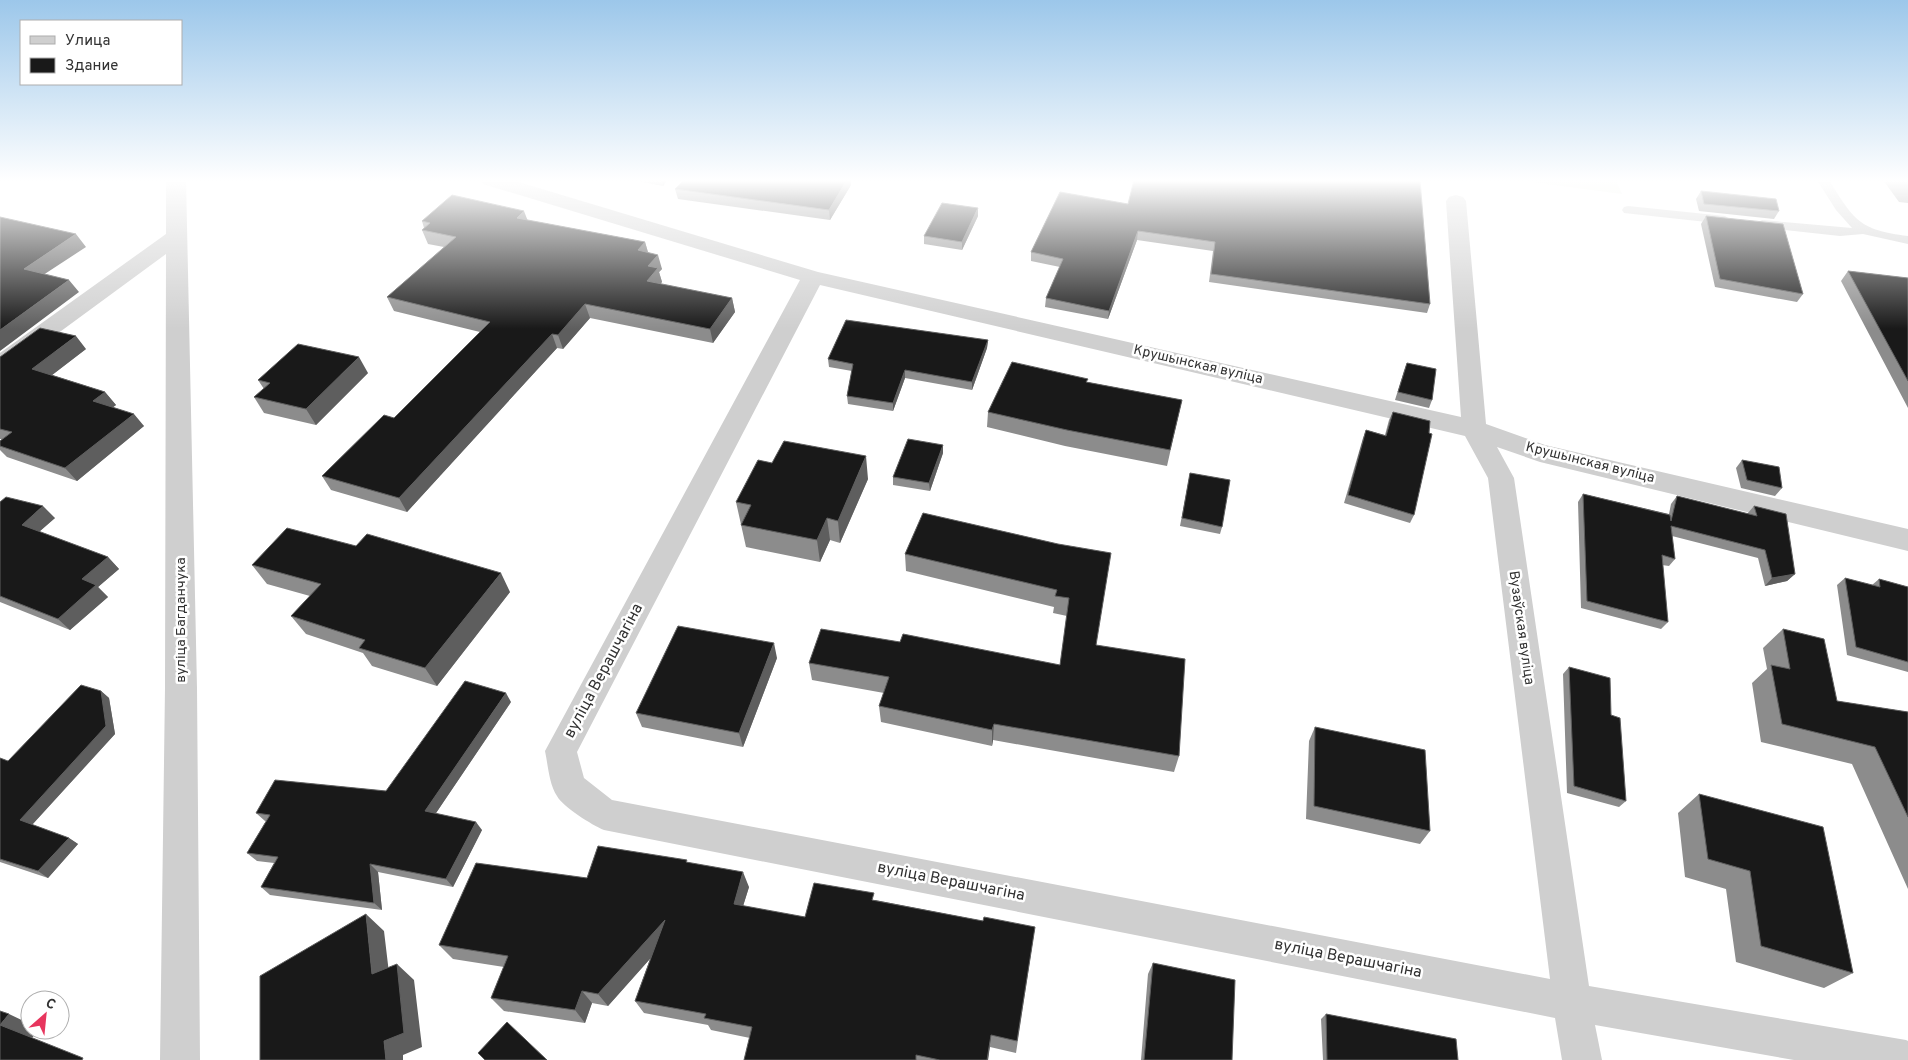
<svg xmlns="http://www.w3.org/2000/svg" width="1908" height="1060" viewBox="0 0 1908 1060" font-family="Overpass,sans-serif">
<style>
.green{fill:#e7ebdd}
.lines{fill:none;stroke-linecap:round;stroke-linejoin:round}
.service{fill:#cfcfcf;fill-rule:evenodd}
.minor{fill:#cfcfcf;fill-rule:evenodd}
.wall{fill:#8c8c8c}
.shaded-wall{fill:#5e5e5e}
.building{fill:#191919;stroke:#5e5e5e}
.labels{text-anchor:middle;dominant-baseline:central;stroke-width:5;stroke-linejoin:round;paint-order:stroke}
.street-label{font-size:14px;fill:#323232;stroke:#fff}
.near-street-label{font-size:16px;fill:#323232;stroke:#fff}
</style>
<rect width="100%" height="100%" fill="#fff"/>
<path class="green" d="M1516,180H1616L1622,194Z"/>
<g class="lines">
<path class="service" d="M1817,180H1829C1854,220 1859,230 1908,236V244L1863,234L1840,236L1758,227L1756,224L1762,220L1852,228L1836,210Z
M1628,206L1725,216L1731,220L1725,224L1624,213L1622,210L1624,207Z"/>
<path class="minor" d="M166,180H186L197,688L200,1060H160L165,688L166,254L8,370L0,373V353L166,234Z
M480,180H512L818,272L1461,417L1446,201L1449,197L1456,195L1463,197L1466,201L1486,424L1545,445L1908,529V551L1540,462L1497,447L1514,478L1589,986L1906,1040L1908,1041V1060H1794L1595,1025L1602,1060H1562L1555,1018L604,830C592,825 563,807 557,796C549,784 548,765 545,751L800,280L483,184ZM820,285L1465,436L1488,478L1550,979L612,800L584,778L577,752Z"/>
</g>
<path class="wall" d="M632,180H667L663,186Z
M684,180H851V185L830,220L678,199L675,189Z
M1883,180H1908V203L1899,202Z
M1701,191L1779,211L1774,219L1699,211L1696,199Z
M1060,192L1430,304L1427,313L1209,282L1213,251L1137,240L1108,319L1045,307L1046,298L1060,267L1031,261V252Z
M978,216L962,250L924,244V236Z
M1706,216L1803,294L1797,302L1715,287L1701,224Z
M527,220L645,242L648,252L662,269L659,272L662,282L660,284L732,298L735,312L713,343L590,318L563,349L557,348L407,512L331,490L322,476L394,418L480,332L394,311L387,297L444,247L428,244L422,230L424,228L422,221Z
M1848,271L1908,278V408L1841,281Z
M988,340L987,348L972,390L905,378L893,411L848,404L847,396L852,371L829,367L828,359Z
M86,349L52,375L105,392L116,405L113,407L144,426L77,481L7,457L0,450V441L2,439H0V357Z
M1407,363L1432,400L1429,408L1395,400L1404,371Z
M368,373L316,425L264,413L254,397L264,389L258,380Z
M1087,382L1182,400L1167,466L1065,446L987,427L988,412Z
M1393,412L1414,515L1410,523L1344,503L1363,438L1366,430L1385,435L1389,420Z
M943,445V453L930,491L893,485V477Z
M1742,460L1782,488L1775,496L1741,488L1736,468Z
M1190,473L1222,527L1220,534L1180,526Z
M868,479L840,543L830,540L820,562L746,547L736,502Z
M1583,494L1669,514L1671,504L1677,496L1747,514L1754,506L1795,574L1787,581L1765,586L1758,558L1672,536L1675,559L1669,566L1662,565L1668,622L1661,629L1581,608L1578,502Z
M0,502L55,518L39,532L108,557L119,569L98,587L108,597L70,630L0,602Z
M1058,544L1096,645L1179,756L1174,772L993,740L992,746L881,722L879,706L884,693L812,680L809,663L900,642L1060,665L1067,616L1053,613L1054,607L906,571L905,554Z
M252,565L510,592L437,686L372,666L363,653L306,634L291,616L310,596L267,584Z
M1845,578L1872,585L1879,579L1908,587V672L1847,655L1837,585Z
M1783,629L1837,701L1908,712V889L1852,764L1761,742L1752,683L1767,669L1763,648Z
M777,658L743,747L642,727L636,713Z
M1569,667L1626,801L1619,807L1567,793L1563,674Z
M101,691L109,698L115,734L32,825L69,838L78,844L48,878L0,862V758L8,761Z
M511,702L436,813L482,830L453,887L378,872L382,910L270,895L261,887L274,863L257,861L247,853L266,821H265L256,813L386,791Z
M1315,727L1430,831L1420,844L1306,819L1309,741Z
M1699,794L1853,973L1824,988L1736,962L1726,889L1685,877L1678,813Z
M688,862L749,887L743,906L805,917L875,900L983,921L1035,927L1016,1053L990,1047L988,1060H744L750,1038L711,1030L708,1025L644,1013L635,1001L650,959L608,1006L592,1003L585,1023L504,1011L491,998L504,967L453,959L439,945L587,878Z
M1153,963L1232,1060H1141L1148,974Z
M1326,1014L1458,1060H1323L1321,1019Z"/>
<path class="shaded-wall" d="M662,180H667L663,186Z
M847,180H851V185L830,220L829,210Z
M978,208V216L962,250V242Z
M524,211L529,224L517,218Z
M1138,231L1137,240L1108,319L1109,311Z
M76,234L86,247L34,281L24,269Z
M645,242L649,256L638,250Z
M658,255L662,269L659,272L662,282L650,295L647,281L648,266Z
M69,280L79,292L0,351V330Z
M732,298L735,312L713,343L710,329Z
M585,304L590,318L563,349L558,335Z
M552,334L557,348L407,512L399,498Z
M76,336L86,349L43,382L32,369Z
M988,340L987,348L972,390V382Z
M359,357L368,373L316,425L306,409Z
M905,370V378L893,411V403Z
M105,392L116,405L104,414L93,401Z
M134,414L144,426L77,481L65,468Z
M943,445V453L930,491L929,483Z
M866,456L868,479L840,543L838,521Z
M43,506L55,518L33,537L22,525Z
M827,518L830,540L820,562L817,540Z
M108,557L119,569L98,587L108,597L70,630L58,619L82,579Z
M501,573L510,592L437,686L425,668Z
M1795,574L1787,581L1765,586L1772,578Z
M774,643L777,658L743,747L739,733Z
M101,691L109,698L115,734L30,827L20,820Z
M506,693L511,702L432,819L425,811Z
M994,724L993,740L992,746V730Z
M476,822L482,830L453,887L446,879Z
M69,838L78,844L48,878L38,871Z
M370,864L378,872L382,910L374,903Z
M743,872L749,887L739,919L734,904Z
M366,914L384,931L391,990L372,974Z
M665,920L672,934L608,1006L598,994Z
M397,964L414,980L422,1047L403,1055V1060H386L384,1041Z
M582,991L592,1003L585,1023L575,1010Z
M9,1014L30,1024V1030H39L31,1039L0,1025Z
M991,1035L988,1060H987Z"/>
<path class="building" d="M684,180H847L829,210L675,189Z
M1134,180H1420L1430,304L1211,274L1215,242L1138,231L1109,311L1046,298L1063,259L1031,252L1060,192L1128,204Z
M1701,191L1776,199L1779,211L1704,204Z
M452,195L524,211L517,218L645,242L638,250L658,255L648,266L658,268L647,281L732,298L710,329L585,304L558,335L552,334L399,498L322,476L384,415L394,418L490,322L387,297L456,237L422,230L430,223L422,221Z
M942,203L978,208L962,242L924,236Z
M1706,216L1783,224L1803,294L1720,279Z
M0,217L76,234L24,269L69,280L0,330Z
M1848,271L1908,278V381Z
M846,320L988,340L972,382L905,370L893,403L847,396L853,364L828,359Z
M40,328L76,336L32,369L105,392L93,401L134,414L65,468L0,446V441L12,432L0,429V357Z
M298,344L359,357L306,409L254,397L270,383L258,380Z
M1012,362L1088,379L1086,382L1182,400L1170,450L1067,430L988,412Z
M1407,363L1436,369L1432,400L1398,392Z
M1393,412L1430,421L1429,433L1432,434L1414,515L1348,495L1366,430L1386,436Z
M908,439L943,445L929,483L893,477Z
M784,441L866,456L838,521L827,518L817,540L741,525L751,505L736,502L758,460L772,463Z
M1742,460L1779,467L1782,488L1747,480Z
M1190,473L1230,480L1222,527L1182,518Z
M1583,494L1670,515L1671,521L1677,496L1757,516L1754,506L1786,514L1795,574L1772,578L1765,550L1671,526L1675,559L1662,555L1668,622L1587,601Z
M6,497L43,506L22,525L108,557L82,579L96,585L58,619L0,596V502Z
M923,513L1058,544L1111,553L1096,645L1185,659L1179,756L994,724L992,730L879,706L889,677L809,663L821,629L900,642L903,634L1060,665L1069,598L1055,596L1057,590L905,554Z
M287,528L356,546L367,534L501,573L425,668L359,648L365,640L291,616L321,584L252,565Z
M1845,578L1880,587L1879,579L1908,587V662L1856,647Z
M678,626L774,643L739,733L636,713Z
M1783,629L1824,639L1837,701L1908,712V817L1875,747L1782,724L1771,665L1790,669Z
M1569,667L1610,678L1611,715L1620,718L1626,801L1574,786Z
M465,681L506,693L425,811L476,822L446,879L370,864L374,903L261,887L278,857L247,853L270,815L256,813L275,780L386,791Z
M81,685L101,691L106,726L20,820L69,838L38,871L0,859V758L8,761Z
M1315,727L1425,750L1430,831L1314,806Z
M1699,794L1823,827L1853,973L1761,946L1750,871L1708,859Z
M598,846L687,860L686,862L743,872L734,904L805,917L814,883L874,893L872,900L983,921L984,917L1035,927L1017,1041L991,1035L987,1060H940L916,1055V1060H744L752,1027L704,1018L706,1014L635,1001L665,920L598,994L582,991L575,1010L491,998L508,956L439,945L476,863L587,878Z
M366,914L372,974L397,964L404,1033L384,1041L386,1060H260V976Z
M1153,963L1235,980L1232,1060H1144Z
M0,1011L9,1014L0,1025Z
M1326,1014L1456,1039L1458,1060H1327Z
M507,1022L547,1060H485L478,1053Z
M0,1025L83,1058L82,1060H0Z"/>
<linearGradient id="sky" x2="0" y2="1"><stop stop-color="#9cc7ea"/><stop offset="0.55" stop-color="#fff"/><stop offset="1" stop-color="#fff" stop-opacity="0"/></linearGradient>
<rect width="1908" height="329" fill="url(#sky)"/>
<g class="labels">
<g class="street-label">
<text transform="translate(1198 365) rotate(13)">Крушынская вуліца</text>
<text transform="translate(1590 463) rotate(14)">Крушынская вуліца</text>
<text transform="translate(181 620) rotate(-90)">вуліца Багданчука</text>
<text transform="translate(1521 628) rotate(82)">Вузаўская вуліца</text>
</g>
<g class="near-street-label">
<text transform="translate(604 671) rotate(-62)">вуліца Верашчагіна</text>
<text transform="translate(951 882) rotate(11)">вуліца Верашчагіна</text>
<text transform="translate(1348 959) rotate(11)">вуліца Верашчагіна</text>
</g>
</g>
<rect x="20" y="20" width="162" height="65" fill="#ffffff" stroke="#adadad"/>
<rect x="30" y="36" width="25" height="8" fill="#cfcfcf" stroke="#adadad"/>
<text x="65" y="45" font-size="15" fill="#323232">Улица</text>
<rect x="30" y="58" width="25" height="15" fill="#191919" stroke="#adadad"/>
<text x="65" y="70" font-size="15" fill="#323232">Здание</text>
<g transform="translate(45 1015) rotate(27)"><circle r="24" fill="#ffffff" stroke="#adadad"/>
<path d="M0-4L9 19L0 12L-9 19Z" fill="#e7355d"/>
<text y="-8" font-size="14" font-weight="bold" text-anchor="middle" fill="#323232">С</text>
</g>
</svg>
